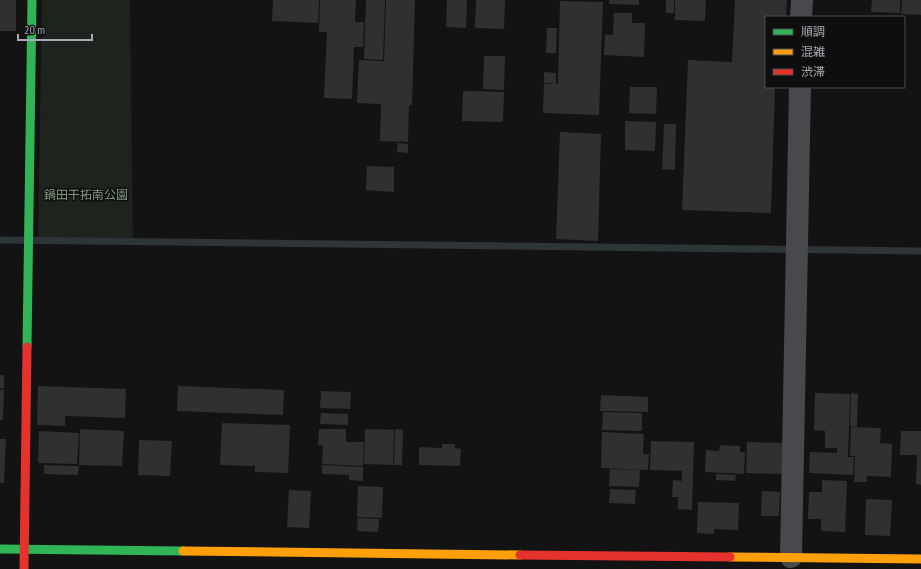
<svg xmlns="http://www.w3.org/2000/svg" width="921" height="569" viewBox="0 0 921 569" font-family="'PT Sans Narrow','Noto Sans JP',sans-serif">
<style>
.green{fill:#1e231e}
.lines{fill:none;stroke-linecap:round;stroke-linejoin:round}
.stream{stroke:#2d3539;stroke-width:7}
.building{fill:#2f3031}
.street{stroke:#48494c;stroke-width:22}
.fast{stroke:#30b455;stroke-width:9}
.slow{stroke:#ff9f0a;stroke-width:9}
.jam{stroke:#e5322d;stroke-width:9}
.labels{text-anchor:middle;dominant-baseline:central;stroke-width:3;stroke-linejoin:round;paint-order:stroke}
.park-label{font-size:12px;fill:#809c7f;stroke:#0e0e0f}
</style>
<rect width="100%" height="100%" fill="#131314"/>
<path class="green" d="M42,0H130L133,242L38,241Z"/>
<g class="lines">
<path class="stream" d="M0,240L921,251"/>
</g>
<path class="building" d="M0,0H16V31H0Z
M273,0H319L318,23L272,21Z
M320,0H356L355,22H364L363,47H354L352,99L324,98L327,32H319Z
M366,0H385L383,60L364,59Z
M386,0H415L412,105H409L408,142L380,141L381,104L357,103L359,60L384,61Z
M447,0H467L466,28L446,27Z
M476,0H505L504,29L475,28Z
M609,0H639V5L609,4Z
M666,0H674V13H666Z
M675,0H706L705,21L675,20Z
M735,0H787L786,17H766V87H775L771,213L682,210L688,60L732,62Z
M872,0H900V13L871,12Z
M902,0H921V15L901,14Z
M560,1L603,2L599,115L543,113L544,84H558Z
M614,13H632V23H645L644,57L604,55L605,35H613Z
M547,28H557L556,53H546Z
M484,56H505L504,90L483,89Z
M544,72L556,73V84L544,83Z
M630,87H657L656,114L629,113Z
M463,91L504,92L503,122L462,121Z
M625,121L656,122L655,151L625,150Z
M664,124H676L675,170L662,169Z
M560,132L601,134L598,241L556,239Z
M398,143L408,144V153L397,152Z
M367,166L394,167V192L366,190Z
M0,375H4V388H0Z
M38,386L126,389L125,418L65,416V426L37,425Z
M178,386L284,390L283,415L177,411Z
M0,389L4,390L3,420H0Z
M321,391L351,392L350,409L320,408Z
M815,393L850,394L848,457H854L853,475L809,473L810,452L837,453V448H825V431L814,430Z
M851,393L858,394L857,427L850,426Z
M601,395L648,397V412L600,411Z
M603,412L642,413V431L602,430Z
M321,413L348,414V425L320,424Z
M222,423L290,425L288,473L255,472V466L220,465Z
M851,427L881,428L880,443L892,444L891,477L867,476V482H854L855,456H850Z
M80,429L124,431L122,466L79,465Z
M319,429H346V442H364L363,466L322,464L323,445H318Z
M365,429L394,430L393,465L364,464Z
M395,429L403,430L402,465H394Z
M39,431L79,433L77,464L38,463Z
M901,431H921V485L916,484L917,455H900Z
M602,432L644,434L643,454H649L648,470L601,468Z
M0,439H6L4,483H0Z
M139,440L172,441L170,476L138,475Z
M651,441L694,442L692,510L678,509V497H672L673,480L682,481V471L650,470Z
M747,442L783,443L782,474L746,473Z
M442,444H455V448L461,449L460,466L419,465V447L442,448Z
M720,445L740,446V452H745L744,474L705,472L706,450L719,451Z
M44,465L79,466L78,475L44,474Z
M322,465L363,467V481L349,480V475L322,474Z
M610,469L640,470L639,487L609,486Z
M716,474L736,475L735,481L716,480Z
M822,480L847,481L845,532L821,531V519H808L809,492H822Z
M358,486L383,487L382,518L357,517Z
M610,489L636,490L635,504L609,503Z
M289,490L311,491L309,528L287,527Z
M762,491L780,492L779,516H761Z
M866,499L892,500L890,536L865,535Z
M698,502L739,503L738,530L714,529V534L697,533Z
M358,518L379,519L378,532L357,531Z"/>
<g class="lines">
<path class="street" d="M801,17L802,0
M791,557L800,87"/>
<path class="fast" d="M27,347L32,0
M0,549L183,551"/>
<path class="slow" d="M183,551L520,555
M730,557L921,559"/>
<path class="jam" d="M520,555L730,557
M24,569L27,347"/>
</g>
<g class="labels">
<g class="park-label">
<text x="86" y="194">鍋田干拓南公園</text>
</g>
</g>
<rect x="765" y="16" width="140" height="72" fill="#0e0e0f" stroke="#4b4d51"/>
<rect x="773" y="29" width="20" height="6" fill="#30b455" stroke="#4b4d51"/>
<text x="801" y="36" font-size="12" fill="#a6abb3">順調</text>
<rect x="773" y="49" width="20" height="6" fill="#ff9f0a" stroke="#4b4d51"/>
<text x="801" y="56" font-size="12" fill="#a6abb3">混雑</text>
<rect x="773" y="69" width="20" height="6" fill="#e5322d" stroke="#4b4d51"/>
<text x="801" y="76" font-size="12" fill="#a6abb3">渋滞</text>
<path d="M18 34v6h74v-6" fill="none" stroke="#a6abb3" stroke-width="2"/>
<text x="24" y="34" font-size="12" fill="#a6abb3" stroke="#0e0e0f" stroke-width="3" paint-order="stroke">20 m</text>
</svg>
